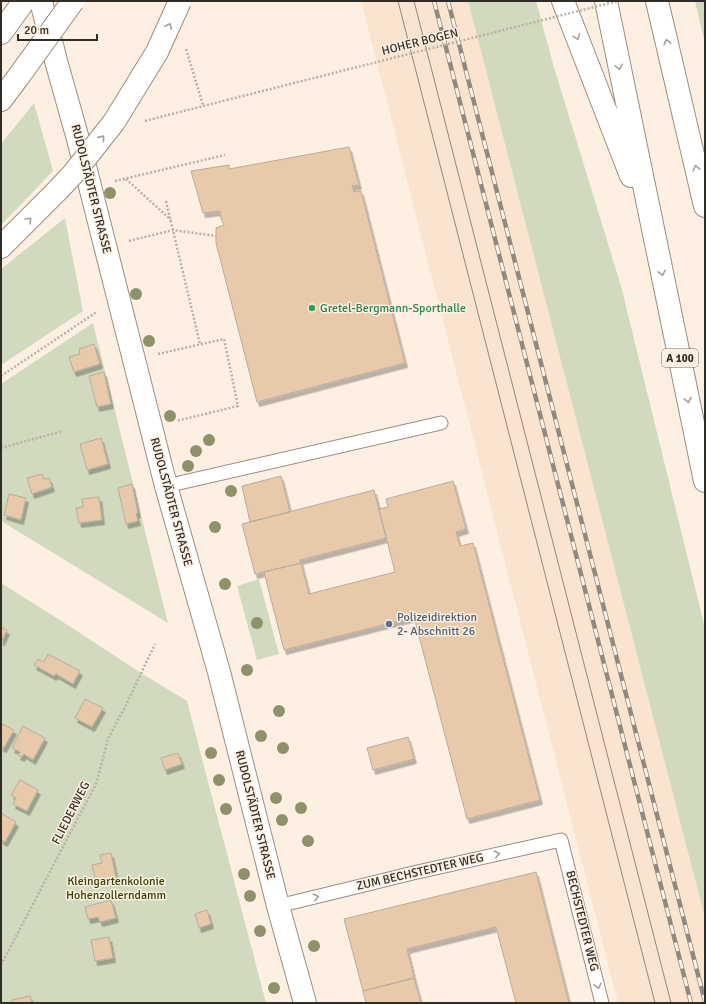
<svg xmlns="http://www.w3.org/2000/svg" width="706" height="1004" viewBox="0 0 706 1004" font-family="Signika,sans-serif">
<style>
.built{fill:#fbe4cf}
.green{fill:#d1dabe}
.building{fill:#e8caaa;stroke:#baab9c;filter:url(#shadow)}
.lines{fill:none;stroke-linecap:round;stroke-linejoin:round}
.lane-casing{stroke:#9c8d7f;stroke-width:15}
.secondary-casing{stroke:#9c8d7f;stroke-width:24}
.highway-casing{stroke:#9c8d7f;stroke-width:24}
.path{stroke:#bbb0a5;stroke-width:2.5;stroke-dasharray:2 2;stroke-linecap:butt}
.lane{stroke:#fff;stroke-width:13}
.secondary{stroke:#fff;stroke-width:22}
.highway{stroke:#fff;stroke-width:22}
.tram{stroke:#91887e;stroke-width:1}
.rail-casing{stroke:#91887e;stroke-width:4.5}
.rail{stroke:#fdf0e3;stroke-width:3;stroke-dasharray:9;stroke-linecap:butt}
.highway-bridge-casing{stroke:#9c8d7f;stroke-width:24;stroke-linecap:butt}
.path-bridge{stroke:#bbb0a5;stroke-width:2.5;stroke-dasharray:2 2;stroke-linecap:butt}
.highway-bridge{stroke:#fff;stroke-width:22}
.tree{fill:#8f9168}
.oneway{stroke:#a3a09d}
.leisure-dot{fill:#2e9e5b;stroke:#fdf0e3;stroke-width:1.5}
.service-dot{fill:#5c6f8a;stroke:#fdf0e3;stroke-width:1.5}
.labels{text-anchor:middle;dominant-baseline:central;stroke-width:3;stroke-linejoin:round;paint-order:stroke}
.shield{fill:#fdf0e3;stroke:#6f675f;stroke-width:1}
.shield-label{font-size:11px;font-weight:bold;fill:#322c26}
.street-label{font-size:12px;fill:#322c26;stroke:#fdf0e3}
.leisure-label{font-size:12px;fill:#27864d;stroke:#fdf0e3;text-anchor:start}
.service-label{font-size:12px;fill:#4e5e75;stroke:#fdf0e3;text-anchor:start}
.park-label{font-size:12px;fill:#354303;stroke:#fdf0e3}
</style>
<defs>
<filter id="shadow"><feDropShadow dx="2.5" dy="4.5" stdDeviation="0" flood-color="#0004"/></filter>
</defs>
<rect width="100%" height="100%" fill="#fdf0e3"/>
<path class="built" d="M361,1H468L705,918V1003H618Z"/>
<path class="green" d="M468,1H536L553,64L621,286L705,628V918Z
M695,1H705V44Z
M34,103L53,171L1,225V144Z
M65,218L83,311L1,365V269Z
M93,323L168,623L1,521V384Z
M259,579L279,654L257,660L237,586Z
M1,583L63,622L141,673L187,701L266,1003H1Z"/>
<path class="building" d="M349,147L359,185L352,186L354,192L361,191L405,363L257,402L216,243V228L224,225L221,219L220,211L203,213L191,171L229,165V169Z
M94,344L100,364L74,372L69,357L80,354L79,349Z
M104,372L111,404L97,407L89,376Z
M101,438L108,464L87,470L80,444Z
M42,474L44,479L49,478L52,487L32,494L27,478Z
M281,476L290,512L250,522L242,486Z
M453,481L466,529L456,532L460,546L473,543L540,800L467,819L414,617L284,650L264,572L301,563L309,594L395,572L379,509L388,507L386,499Z
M132,484L138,513L136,514L138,521L126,524L118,488Z
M374,490L386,538L300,560L301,563L255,574L242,524Z
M9,494L26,498L21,520L4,515Z
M99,497L102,520L79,523L76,508L83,507L82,499Z
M1,627L7,630L2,641H1Z
M48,654L80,671L73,684L56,674L54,676L34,665L38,659L44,662Z
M85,699L103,708L92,727L75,718Z
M3,724L14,730L4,748L1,747V725L2,726Z
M23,726L45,738L33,760L24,754L22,757L18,755L20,752L12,748Z
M408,737L414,759L373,770L367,748Z
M178,753L182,764L165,770L161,758Z
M20,780L38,790L27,811L13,804L16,798L11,795Z
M1,813L16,822L5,842L1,840Z
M111,853L116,877L96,881L92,865L102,863L100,855Z
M536,872L569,1003H516L496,927L407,949L414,978L363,991L344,919Z
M111,900L116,918L100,922L98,917L88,919L85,907Z
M207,910L211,924L199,928L195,914Z
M109,937L113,958L95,961L91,940Z
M414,978L421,1003H366L363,991Z
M30,996L32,1003H12V1000Z"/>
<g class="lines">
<defs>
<path id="lane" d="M166,486L441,423
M278,906L348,889L413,873L561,840L602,1003"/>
<path id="secondary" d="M41,1L56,61L78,139L166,486L219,672L278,906L305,1003"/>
<path id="highway" d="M563,1L631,176
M606,1L705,481
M657,1L705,206
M1,33L24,1
M1,100L19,76
M1,247L59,189"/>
</defs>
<use href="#lane" class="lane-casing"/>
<use href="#secondary" class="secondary-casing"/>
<use href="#highway" class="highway-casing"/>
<path class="path" d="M186,49L203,105
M145,121L227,100
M126,179L171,220
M115,181L225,155
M166,201L200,344
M129,241L173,230L216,236
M158,354L224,339L238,406L176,421
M1,376L95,313L96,311
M1,448L63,431
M1,965L96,784L108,739L126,705L155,644"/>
<use href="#lane" class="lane"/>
<use href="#secondary" class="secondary"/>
<use href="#highway" class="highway"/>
<path class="tram" d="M398,1L655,1003
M414,1L671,1003"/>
<defs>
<path id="rail" d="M434,1L691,1003
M448,1L705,1002"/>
</defs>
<use href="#rail" class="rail-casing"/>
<use href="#rail" class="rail"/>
<defs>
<path id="highway-bridge" d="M19,76L73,1
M59,189L73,174L114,122L157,52L180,1"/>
</defs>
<use href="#highway-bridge" class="highway-bridge-casing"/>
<path class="path-bridge" d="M227,100L618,1"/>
<use href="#highway-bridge" class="highway-bridge"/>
</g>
<g class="tree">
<circle cx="110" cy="193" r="6"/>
<circle cx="136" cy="294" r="6"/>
<circle cx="149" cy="341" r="6"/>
<circle cx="170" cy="416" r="6"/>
<circle cx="209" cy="440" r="6"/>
<circle cx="196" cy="451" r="6"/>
<circle cx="188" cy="466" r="6"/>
<circle cx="231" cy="491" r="6"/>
<circle cx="215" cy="527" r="6"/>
<circle cx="225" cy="584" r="6"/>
<circle cx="257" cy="623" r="6"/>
<circle cx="247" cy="670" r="6"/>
<circle cx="279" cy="711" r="6"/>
<circle cx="261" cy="736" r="6"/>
<circle cx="283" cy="748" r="6"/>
<circle cx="211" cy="753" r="6"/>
<circle cx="219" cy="780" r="6"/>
<circle cx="276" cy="798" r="6"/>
<circle cx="301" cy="808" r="6"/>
<circle cx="226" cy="809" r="6"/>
<circle cx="282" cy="820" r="6"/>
<circle cx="308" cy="841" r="6"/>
<circle cx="244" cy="874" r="6"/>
<circle cx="250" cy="896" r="6"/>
<circle cx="260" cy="931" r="6"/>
<circle cx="314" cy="946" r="6"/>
<circle cx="274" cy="988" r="6"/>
</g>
<defs><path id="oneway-chevron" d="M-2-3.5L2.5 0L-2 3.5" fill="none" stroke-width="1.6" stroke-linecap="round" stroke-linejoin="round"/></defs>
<g class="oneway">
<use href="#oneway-chevron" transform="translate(169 26) rotate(-65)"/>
<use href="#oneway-chevron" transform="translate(577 37) rotate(69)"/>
<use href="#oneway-chevron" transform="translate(667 42) rotate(-103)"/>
<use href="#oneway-chevron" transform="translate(619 67) rotate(78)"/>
<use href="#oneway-chevron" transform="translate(102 138) rotate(-51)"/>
<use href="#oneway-chevron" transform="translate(696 168) rotate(-103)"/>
<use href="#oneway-chevron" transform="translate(29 220) rotate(-45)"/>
<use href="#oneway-chevron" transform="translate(662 273) rotate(78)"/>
<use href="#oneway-chevron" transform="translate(688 400) rotate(78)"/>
<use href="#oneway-chevron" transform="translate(497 854) rotate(-13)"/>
<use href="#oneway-chevron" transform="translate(316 897) rotate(-13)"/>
<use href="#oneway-chevron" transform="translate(598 986) rotate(76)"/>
</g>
<circle class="leisure-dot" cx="312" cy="308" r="4"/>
<circle class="service-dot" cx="389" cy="624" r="4"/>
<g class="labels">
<rect class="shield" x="662" y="349" width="36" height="18" rx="3"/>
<g class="shield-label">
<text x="680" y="358">A 100</text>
</g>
<g class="street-label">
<text transform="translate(420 42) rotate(-14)">HOHER BOGEN</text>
<text transform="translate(91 189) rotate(76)">RUDOLSTÄDTER STRASSE</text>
<text transform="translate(171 502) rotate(75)">RUDOLSTÄDTER STRASSE</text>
<text transform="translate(71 813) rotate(-63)">FLIEDERWEG</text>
<text transform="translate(255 815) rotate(76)">RUDOLSTÄDTER STRASSE</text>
<text transform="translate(420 872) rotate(-13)">ZUM BECHSTEDTER WEG</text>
<text transform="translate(582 921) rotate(76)">BECHSTEDTER WEG</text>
</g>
<g class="leisure-label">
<text x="320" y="308">Gretel-Bergmann-Sporthalle</text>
</g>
<g class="service-label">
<text x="397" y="617">Polizeidirektion<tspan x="397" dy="14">2- Abschnitt 26</tspan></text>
</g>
<g class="park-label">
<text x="116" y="881">Kleingartenkolonie<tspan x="116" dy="14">Hohenzollerndamm</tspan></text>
</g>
</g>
<rect width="706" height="1004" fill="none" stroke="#322c26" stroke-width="4"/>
<path d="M18 34v6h79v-6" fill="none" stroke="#322c26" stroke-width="2"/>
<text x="24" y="34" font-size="12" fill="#322c26" stroke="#fdf0e3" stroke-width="3" paint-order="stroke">20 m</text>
</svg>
